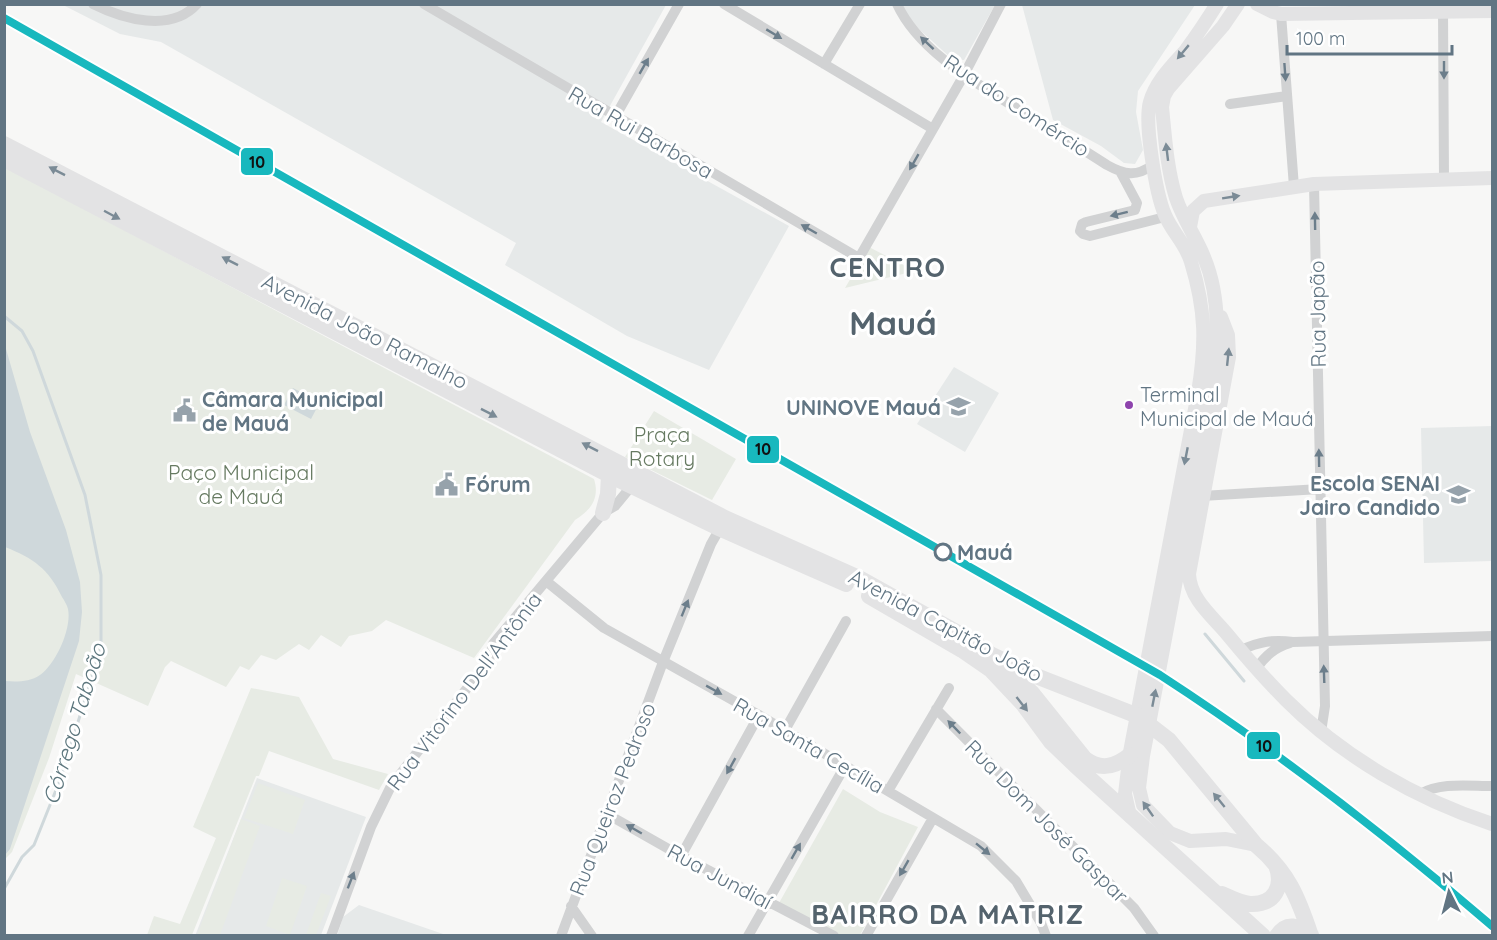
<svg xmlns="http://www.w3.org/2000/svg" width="1497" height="940" viewBox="0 0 1497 940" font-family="Quicksand,sans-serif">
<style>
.built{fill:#e6e9e9}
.green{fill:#e7ebe4}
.water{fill:#cfd8db}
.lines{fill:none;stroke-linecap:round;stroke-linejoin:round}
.stream{stroke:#cfd8db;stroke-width:3}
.minor{stroke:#d1d2d3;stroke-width:10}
.major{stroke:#e3e3e4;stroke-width:14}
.highway{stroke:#e3e3e4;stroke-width:16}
.rail-1-casing{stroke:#fff;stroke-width:12}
.rail-1{stroke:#18b8be;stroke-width:8}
.oneway{fill:#6c7e8b}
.oneway2{fill:#7b8b96}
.bus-dot{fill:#8e44ad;stroke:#fff;stroke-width:2}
.stop-dot{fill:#fff;stroke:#617583;stroke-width:3}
.labels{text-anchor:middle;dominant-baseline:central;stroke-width:6;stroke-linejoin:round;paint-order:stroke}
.bus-label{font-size:20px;fill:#617583;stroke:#fff;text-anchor:start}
.street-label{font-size:21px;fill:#617583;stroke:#fff}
.poi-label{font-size:21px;font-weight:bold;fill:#617583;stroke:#fff;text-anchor:start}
.park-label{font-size:21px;fill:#667a61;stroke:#fff}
.stop-label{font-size:21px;font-weight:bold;fill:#617583;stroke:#fff;text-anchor:start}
.water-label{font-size:22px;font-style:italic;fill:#5c767d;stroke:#fff}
.district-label{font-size:27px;font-weight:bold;letter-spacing:1.5px;fill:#54636d;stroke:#fff}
.town-label{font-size:33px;font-weight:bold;fill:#54636d;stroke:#fff}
.line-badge{stroke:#fff;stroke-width:2}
.pale-badge-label{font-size:16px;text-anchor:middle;font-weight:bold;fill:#111}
</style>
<rect width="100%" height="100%" fill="#f7f7f6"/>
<path class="built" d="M63,5H666L601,122L789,226L709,370L627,336L505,265L516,243L161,42L120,34Z
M903,5H995L964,60L952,59L920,30L906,13Z
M1022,5H1195L1138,91L1136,112L1143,150L1135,164L1124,163L1101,146L1053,120Z
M954,367L999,393L965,452L917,424Z
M1492,426V561L1424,563L1421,428Z
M257,778L366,817L321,935L195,936Z
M359,905L446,935L337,936L343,917Z"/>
<path class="green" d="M5,167L594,479C600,498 591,510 575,520L474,658L386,620L372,631L349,636L341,647L321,635L309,650L299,644L276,660L261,655L249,670L240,666L226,687L171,661L165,667L148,706L76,674L49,758L12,852L5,859Z
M869,247L915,271L845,288Z
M654,411L736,459L712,500L625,457Z
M251,688L299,697L333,759L388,774L379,790L269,751L259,776H256L192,935H147L154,916L180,924L216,838L193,827Z
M258,783L305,800L293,834L244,818Z
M843,789L880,812L918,827L860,935H840L779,903Z
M241,819L260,826L220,935H197Z
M282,878L307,886L290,935L266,926Z
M321,893L331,896L316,935H306Z"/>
<path class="water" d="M4,342L30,432L66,530L80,582L82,612L79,641L10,849L5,855V681C16,682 30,682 40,675C56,664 72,628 68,609C67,605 64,600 62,597C49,569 33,558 5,547Z
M293,388L320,402L311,419L284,405Z"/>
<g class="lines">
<path class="stream" d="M4,316L22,331L33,351L85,495L101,575V648L60,780L34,845L22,857L4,889
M1205,634L1244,681"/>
<path class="minor" d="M93,4C123,19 171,33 197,4
M424,4L859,258L964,75L1001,4
M724,4L933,129
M897,4C919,52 978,84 1021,111C1050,129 1079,147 1107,165C1125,175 1136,177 1153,165
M1443,11L1444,179
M1281,14L1294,187
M824,64L860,4
M1230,104L1287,96
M615,117L679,4
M1121,173L1137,203L1135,210L1086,222L1082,224L1080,231L1083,234L1090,236L1165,217
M1314,184L1325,706L1321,732
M1202,496L1320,489
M546,581L604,628L759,715L981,846L1016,881L1041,923L1046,936
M1241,650C1259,642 1273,639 1293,642L1492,636
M1256,669C1265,656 1274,648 1290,643
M936,709L1134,908L1154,936
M785,730L846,621
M888,791L949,688
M1420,794C1441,782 1468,786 1492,786
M607,814L681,856L834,936
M681,856L759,715
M571,906L592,936
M331,936L371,827L391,786L489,660L493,644L603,513L615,506L634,483
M561,936L663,662L711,544L723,523
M748,936L845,766
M866,936L933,818"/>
<path class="major" d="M1238,4L1223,26L1168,89L1164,96L1162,107C1165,137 1167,169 1176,198C1183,219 1196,237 1204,257C1222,300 1218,349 1211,394L1143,756L1139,788L1143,805L1170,833L1190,841L1226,839L1256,845
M1257,4L1273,12L1281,14L1492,11
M1190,227L1193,211L1204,201L1314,184L1492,178
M1221,317L1228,335L1229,357L1189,574C1190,599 1212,616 1227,634C1246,657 1265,679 1286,700C1343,757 1416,799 1492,824
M1130,816L1125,794L1130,752L1198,393C1206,344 1206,311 1191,262C1186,244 1172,232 1165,215C1156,194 1144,123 1150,102C1156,81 1172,66 1186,50C1197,35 1207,20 1217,4"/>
<path class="highway" d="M4,144L725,518L859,578L967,638L992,655L1036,676L1138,716L1169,740L1256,845C1288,872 1298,897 1311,936
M4,159L609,475L721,529L846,584
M603,513L608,494L609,475
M869,596L962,650L991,670L1023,704L1051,742L1075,765L1263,936
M1004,666L1032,693L1085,759C1101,771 1115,767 1130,755
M1222,894C1231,898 1240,903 1250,904C1275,905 1284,886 1276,865
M1277,936C1287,921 1298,926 1311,935"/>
<defs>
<path id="rail-1" d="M4,18L1160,675C1277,751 1386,835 1492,926"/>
</defs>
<use href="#rail-1" class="rail-1-casing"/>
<use href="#rail-1" class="rail-1"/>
</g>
<defs><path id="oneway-solid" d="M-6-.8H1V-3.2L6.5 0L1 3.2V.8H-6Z" transform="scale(1.5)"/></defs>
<g class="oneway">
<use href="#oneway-solid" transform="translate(774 34) rotate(31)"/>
<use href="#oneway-solid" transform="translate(927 43) rotate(-137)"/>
<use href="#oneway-solid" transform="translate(644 66) rotate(-60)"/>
<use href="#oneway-solid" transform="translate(1444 70) rotate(90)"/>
<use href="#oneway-solid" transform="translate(1285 72) rotate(86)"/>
<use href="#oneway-solid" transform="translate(914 162) rotate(120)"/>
<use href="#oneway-solid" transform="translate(1119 214) rotate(166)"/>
<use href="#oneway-solid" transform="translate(1315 221) rotate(-91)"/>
<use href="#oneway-solid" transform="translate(809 229) rotate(-150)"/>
<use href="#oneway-solid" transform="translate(1319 458) rotate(-91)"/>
<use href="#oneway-solid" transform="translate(685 608) rotate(-68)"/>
<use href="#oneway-solid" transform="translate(1324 674) rotate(-92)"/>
<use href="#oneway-solid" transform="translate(714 690) rotate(29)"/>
<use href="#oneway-solid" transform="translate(954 727) rotate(-134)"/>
<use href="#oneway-solid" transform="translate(731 766) rotate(119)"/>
<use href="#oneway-solid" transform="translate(634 829) rotate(-150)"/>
<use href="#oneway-solid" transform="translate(983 849) rotate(39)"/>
<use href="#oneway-solid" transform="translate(796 851) rotate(-60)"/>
<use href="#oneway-solid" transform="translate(904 868) rotate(120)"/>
<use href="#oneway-solid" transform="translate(351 880) rotate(-69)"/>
</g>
<g class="oneway2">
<use href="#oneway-solid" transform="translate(1183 52) rotate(130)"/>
<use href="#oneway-solid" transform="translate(1167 152) rotate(-97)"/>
<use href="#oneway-solid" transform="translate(57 171) rotate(-153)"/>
<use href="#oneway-solid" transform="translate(1231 197) rotate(-9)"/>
<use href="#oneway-solid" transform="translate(112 215) rotate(28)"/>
<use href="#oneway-solid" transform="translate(230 261) rotate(-153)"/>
<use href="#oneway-solid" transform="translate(1228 357) rotate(-84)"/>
<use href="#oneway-solid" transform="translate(489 413) rotate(27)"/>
<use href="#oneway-solid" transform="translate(590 447) rotate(-153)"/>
<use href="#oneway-solid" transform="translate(1186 456) rotate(101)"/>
<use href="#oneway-solid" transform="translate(1154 698) rotate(-79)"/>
<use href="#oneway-solid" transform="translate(1022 704) rotate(52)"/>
<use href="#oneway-solid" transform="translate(1219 800) rotate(-129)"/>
<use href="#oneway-solid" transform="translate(1148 809) rotate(-125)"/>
</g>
<defs>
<symbol id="university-bare" viewBox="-9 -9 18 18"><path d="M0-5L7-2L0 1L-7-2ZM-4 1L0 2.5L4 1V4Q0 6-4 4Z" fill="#96a2ab" stroke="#fff" stroke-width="2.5" paint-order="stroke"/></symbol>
<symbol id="civic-bare" viewBox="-9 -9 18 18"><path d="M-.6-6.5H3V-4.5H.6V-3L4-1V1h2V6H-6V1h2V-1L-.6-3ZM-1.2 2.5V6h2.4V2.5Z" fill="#96a2ab" stroke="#fff" stroke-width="2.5" paint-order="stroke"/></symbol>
</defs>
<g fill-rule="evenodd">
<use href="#university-bare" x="942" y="390" width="33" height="33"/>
<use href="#civic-bare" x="168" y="394" width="33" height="33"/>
<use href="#civic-bare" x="430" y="468" width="33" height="33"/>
<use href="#university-bare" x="1442" y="478" width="33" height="33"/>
</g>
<circle class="bus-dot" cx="1129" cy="405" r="5"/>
<circle class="stop-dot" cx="943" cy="552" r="8"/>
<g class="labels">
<g class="bus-label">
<text x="1140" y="394">Terminal<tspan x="1140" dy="24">Municipal de Mauá</tspan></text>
</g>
<g class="street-label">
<text transform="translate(1017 105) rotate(33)">Rua do Comércio</text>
<text transform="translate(641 132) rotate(30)">Rua Rui Barbosa</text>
<text transform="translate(1317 314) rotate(-91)">Rua Japão</text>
<text transform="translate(365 331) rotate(27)">Avenida João Ramalho</text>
<text transform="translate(946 625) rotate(28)">Avenida Capitão João</text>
<text transform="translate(464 691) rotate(-53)">Rua Vitorino Dell'Antônia</text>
<text transform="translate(809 745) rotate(30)">Rua Santa Cecília</text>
<text transform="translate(612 799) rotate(-69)">Rua Queiroz Pedroso</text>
<text transform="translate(1047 821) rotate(45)">Rua Dom José Gaspar</text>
<text transform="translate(720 876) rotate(28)">Rua Jundiaí</text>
</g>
<g class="poi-label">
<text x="202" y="399">Câmara Municipal<tspan x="202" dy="24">de Mauá</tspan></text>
<text x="941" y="407" text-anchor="end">UNINOVE Mauá</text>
<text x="1440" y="483" text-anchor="end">Escola SENAI<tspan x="1440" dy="24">Jairo Candido</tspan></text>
<text x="465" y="484">Fórum</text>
</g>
<g class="park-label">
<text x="662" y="434">Praça<tspan x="662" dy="24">Rotary</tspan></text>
<text x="241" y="472">Paço Municipal<tspan x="241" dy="24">de Mauá</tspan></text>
</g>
<g class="stop-label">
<text x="957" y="552">Mauá</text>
</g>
<g class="water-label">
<text transform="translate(74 724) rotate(-73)">Córrego Taboão</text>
</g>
<g class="district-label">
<text x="888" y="267">CENTRO</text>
<text x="948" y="914">BAIRRO DA MATRIZ</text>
</g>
<g class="town-label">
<text x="893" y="322">Mauá</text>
</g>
</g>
<g class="line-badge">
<rect x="240" y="147" width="34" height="29" rx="6" fill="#18b8be"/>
<rect x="746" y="435" width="34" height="29" rx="6" fill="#18b8be"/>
<rect x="1246" y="731" width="35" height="29" rx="6" fill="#18b8be"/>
</g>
<g class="pale-badge-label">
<text x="257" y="168">10</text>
<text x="763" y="455">10</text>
<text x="1264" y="752">10</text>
</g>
<rect width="1497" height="940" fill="none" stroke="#617583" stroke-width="12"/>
<g transform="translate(1449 892) rotate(354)" stroke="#ffffff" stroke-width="4.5" paint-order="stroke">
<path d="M0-4.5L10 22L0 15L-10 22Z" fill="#617583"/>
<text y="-9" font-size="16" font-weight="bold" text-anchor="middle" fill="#617583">N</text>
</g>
<path d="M1287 45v9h165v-9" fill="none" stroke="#617583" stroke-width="3"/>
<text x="1296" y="45" font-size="18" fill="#617583" stroke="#ffffff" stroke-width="4.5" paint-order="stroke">100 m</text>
</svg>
